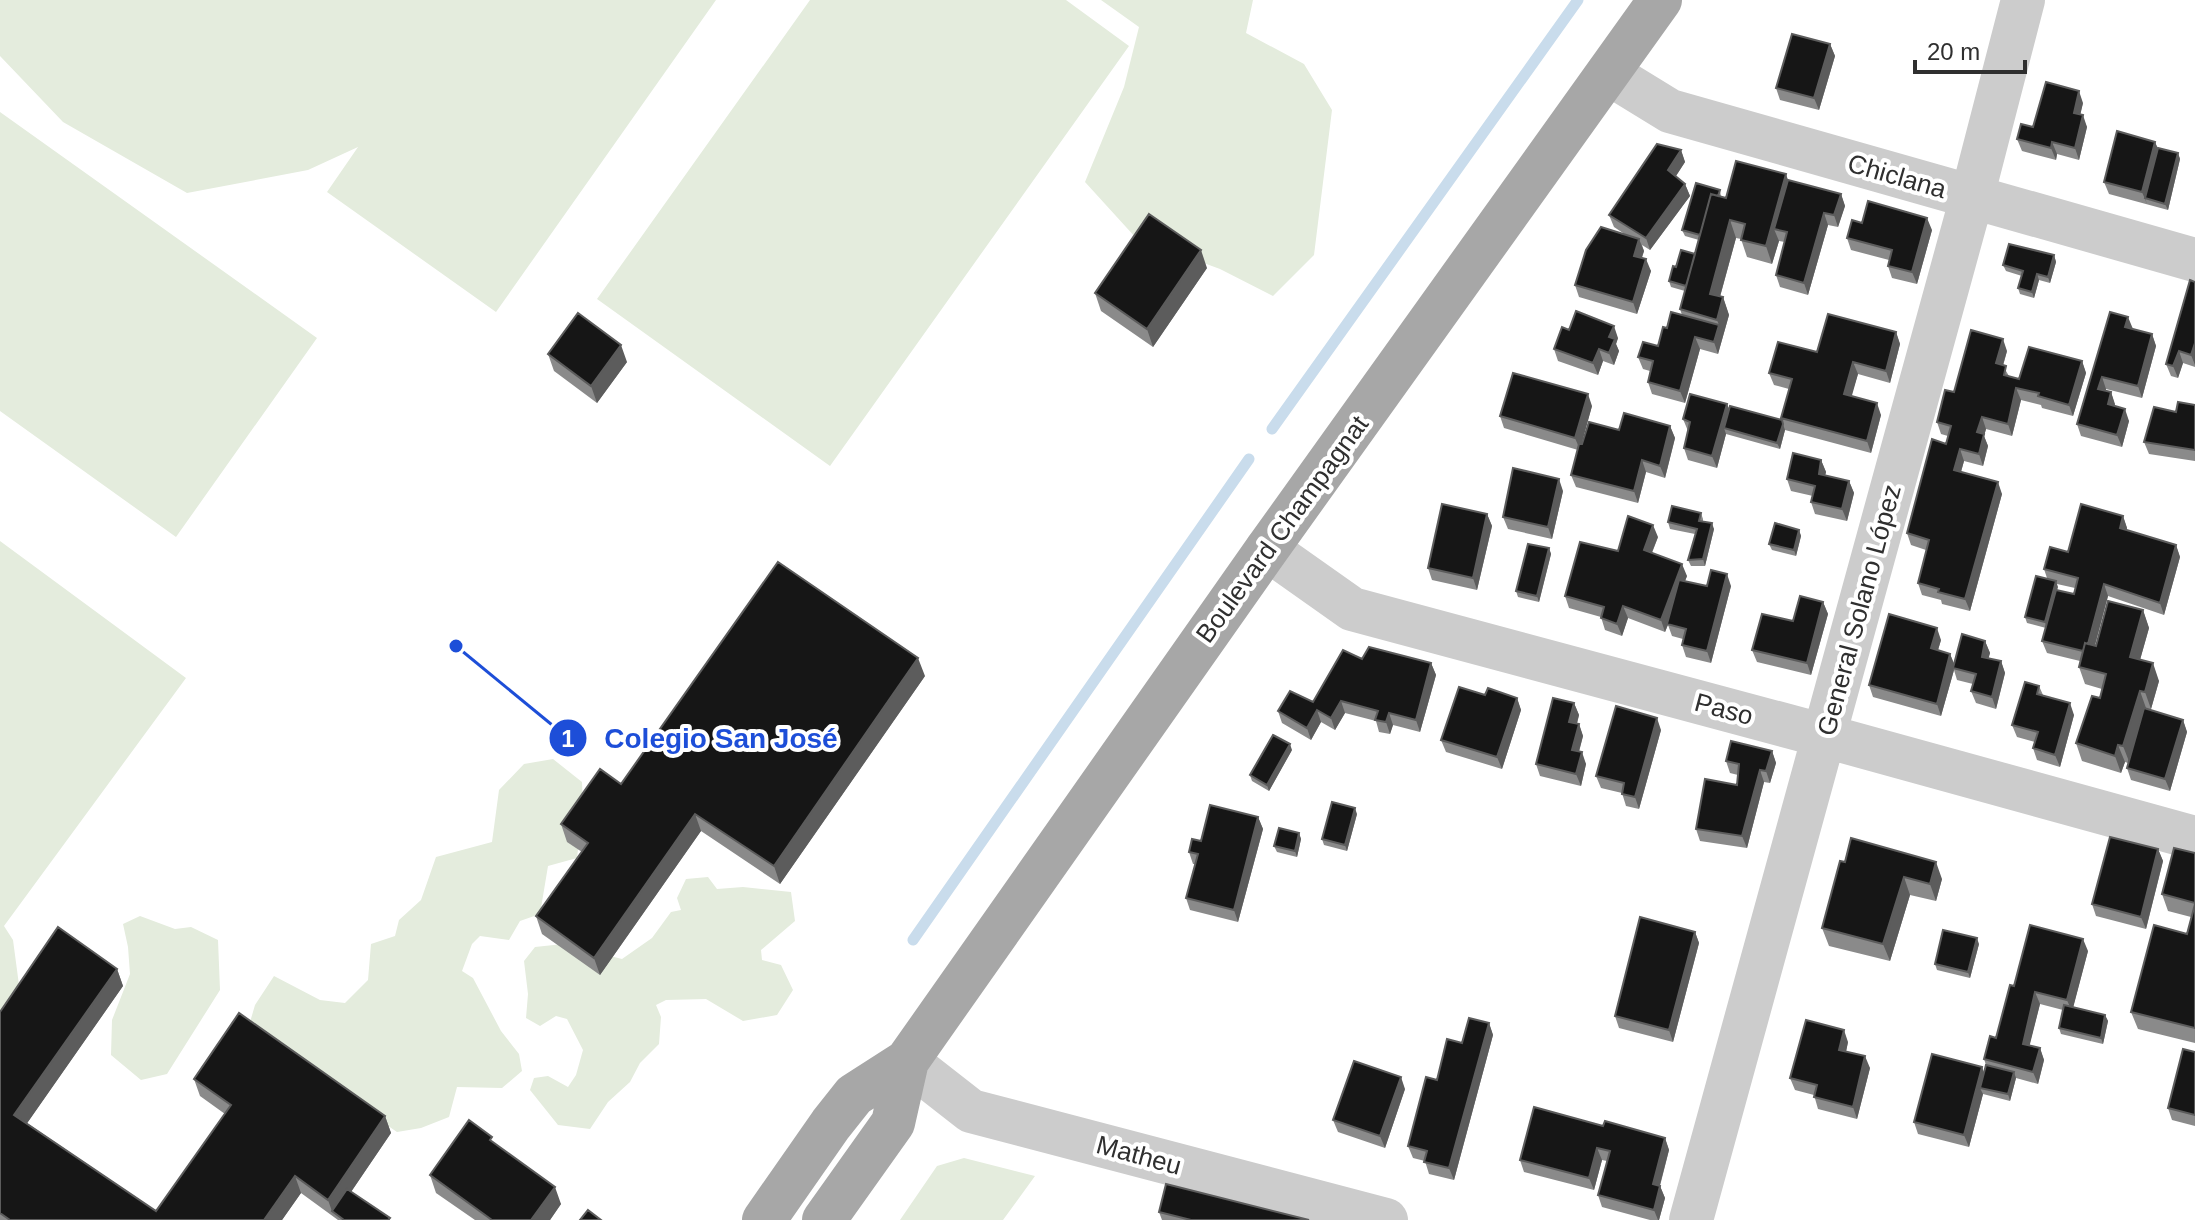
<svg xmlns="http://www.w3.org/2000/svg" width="2195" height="1220" viewBox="0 0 2195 1220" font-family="Arial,sans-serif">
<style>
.green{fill:#e4ecdd}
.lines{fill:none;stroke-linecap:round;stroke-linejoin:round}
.stream{stroke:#c9dcec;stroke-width:11}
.minor{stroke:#ccc;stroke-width:44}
.major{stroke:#a7a7a7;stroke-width:44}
.wall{fill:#8a8a8a;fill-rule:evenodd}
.shaded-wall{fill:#5c5c5c}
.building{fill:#161616;stroke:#5c5c5c;stroke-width:2}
.labels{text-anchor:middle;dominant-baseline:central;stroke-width:8;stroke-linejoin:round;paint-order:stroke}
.street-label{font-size:26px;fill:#2f2f2f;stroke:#fff}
.leader{fill:none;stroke:#1d4ed8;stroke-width:3}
.callout-dot{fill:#1d4ed8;stroke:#fff;stroke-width:3}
.mark-label{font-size:24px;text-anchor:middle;font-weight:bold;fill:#fff}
.callout-label{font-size:28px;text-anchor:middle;font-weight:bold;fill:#1d4ed8;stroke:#fff;stroke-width:8;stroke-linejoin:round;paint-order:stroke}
</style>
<rect width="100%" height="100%" fill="#fff"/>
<path class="green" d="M0,0H716L496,312L327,192L358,147L308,170L187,193L63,122L0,56Z
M810,0H1066L1129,46L830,466L597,299Z
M1101,0H1253L1246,33L1304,64L1332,110L1314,255L1273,296L1220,269L1136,238L1085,182L1124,87L1139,27Z
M0,112L317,338L176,537L0,411Z
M0,541L186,678L4,926L13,940L19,985L0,1033Z
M553,759L582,782L583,807L577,858L548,866L540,914L520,921L509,940L480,936L472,944L462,971L473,978L501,1031L519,1054L522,1071L502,1088L457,1087L449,1117L421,1128L397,1132L248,1029L255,1005L274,976L320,1000L345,1003L368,980L371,944L395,936L399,920L421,900L436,857L492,842L499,790L524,764Z
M708,877L717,889L743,887L791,892L795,921L761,950L762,960L781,965L793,990L777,1015L743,1021L706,999L666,1000L656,1005L661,1017L659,1044L640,1063L630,1082L608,1102L590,1129L558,1125L530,1090L534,1078L548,1076L568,1087L576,1075L583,1050L567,1019L556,1016L540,1026L526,1018L528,994L524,961L535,947L563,944L622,959L652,938L671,912L681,910L677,898L686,879Z
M140,916L175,929L191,927L218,940L220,990L167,1074L141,1080L111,1055L112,1020L130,974L128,947L123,924Z
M964,1158L1035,1176L1003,1220H900L937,1166Z"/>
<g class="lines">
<path class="stream" d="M1272,429L1578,0
M913,940L1249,459"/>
<path class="minor" d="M1608,73L1670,111L2195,260
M1267,549L1352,609L1825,736L2195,838
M907,1061L971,1111L1386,1220
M1691,1220L1972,197L2023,0"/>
<path class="major" d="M764,1220L831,1124L854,1095L907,1061
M824,1220L893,1123L907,1061L1267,549L1660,0"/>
</g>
<path class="wall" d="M1830,44L1835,56L1819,110L1780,100L1776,88Z
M2083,103L2080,114L2087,127L2079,160L2057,154L2056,160L2022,151L2017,139L2033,127Z
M2155,142L2158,149L2178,153L2180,159L2168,210L2109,194L2104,182Z
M1681,150L1685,162L1676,176L1685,184L1690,196L1650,250L1642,245L1644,251L1642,258L1651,271L1637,314L1579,297L1575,285L1626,235L1614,227L1609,215Z
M1788,180L1841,194L1845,206L1838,227L1828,225L1808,295L1780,287L1776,275L1785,242L1779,241L1772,264L1747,257L1741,239L1736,238L1720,297H1723L1729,315L1718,354L1700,349L1685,403L1652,394L1648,382L1650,371L1643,369L1638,357L1658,346L1667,328L1682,315L1680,309L1685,291L1671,287L1669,281L1676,267L1695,254L1699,240L1685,236L1682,230L1720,190L1721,197L1726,198Z
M1862,223L1932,230L1917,284L1892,278L1888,266L1889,260L1851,250L1847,238Z
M2054,255L2056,262L2050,283L2039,280L2034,298L2020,294L2018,288L2022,276L2006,271L2003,265Z
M1207,268L1153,347L1101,311L1095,293Z
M2195,282V367L2183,363L2178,378L2171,376L2166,364Z
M2110,312L2133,329L2152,334L2156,346L2142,398L2106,389V391L2111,392L2115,406L2129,421L2122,447L2081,436L2077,424Z
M1569,330L1618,338L1616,344L1619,351L1614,365L1603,361L1598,375L1558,361L1554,349Z
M1896,332L1900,344L1890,383L1858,374L1851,396L1881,415L1871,453L1785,430L1780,449L1726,434L1717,468L1688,460L1684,448L1688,431L1683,419L1727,404L1729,409L1782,420L1789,389L1774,385L1769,373L1817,352Z
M2007,351L2003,366L2009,376L2019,379L2082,361L2086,373L2073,416L2042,408L2041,405L2021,400L2012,436L1986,429L1984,436L1988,446L1983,466L1964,461L1961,472L2002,494L1970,611L1942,604L1941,600L1922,595L1918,583L1926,550L1911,545L1907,533L1946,444L1948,436L1941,434L1937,422L1954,392Z
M548,354L627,362L597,403L554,371Z
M2195,405V461L2149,454L2144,442L2176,412Z
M1592,406L1581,444L1619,430L1670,426L1675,438L1665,478L1646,472L1638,503L1576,487L1571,475L1578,450L1504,428L1500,416Z
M1821,460L1826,472L1825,475L1849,481L1854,493L1847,521L1815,514L1811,502L1813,496L1791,491L1787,479Z
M1563,491L1552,539L1508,529L1503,517Z
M1701,513L1703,519V521L1714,529L1705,566H1691L1688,560L1695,534L1670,529L1668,522Z
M1487,514L1492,526L1477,590L1432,580L1428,568Z
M2123,516L2127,528V530L2176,545L2180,557L2164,615L2108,596L2095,645L2143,610L2149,628L2140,660L2159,681L2151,709H2146L2183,720L2187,732L2170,791L2131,780L2127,768L2128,763L2125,762L2121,773L2082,761L2076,743L2100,698L2102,689L2085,684L2079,667L2080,661L2047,653L2042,641L2046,628L2027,623L2025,617L2047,578L2044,569ZM2057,584L2075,588L2074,594L2057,590Z
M1799,530L1801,536L1796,556L1772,550L1769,544Z
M1658,537L1652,553L1687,576L1685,581L1707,586H1731L1711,663L1686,657L1682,645L1683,639L1672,636L1668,625L1665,632L1628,618L1622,636L1605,630L1601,617L1569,608L1565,596L1618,551Z
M1549,548L1551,554L1539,602L1518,597L1516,591Z
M1823,602L1828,614L1811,675L1757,662L1752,650Z
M1941,640L1938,650L1950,654L1954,664L1985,641L1990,653L1988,658L2001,661L2005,673L1996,709L1976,703L1971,691L1973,684L1957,680L1954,670L1941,716L1873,697L1869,685Z
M1362,659L1431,663L1436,675L1420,732L1393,725L1390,734L1379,732L1376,721L1345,713L1335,730L1321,722L1311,740L1282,723L1278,711L1313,702Z
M925,676L780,884L701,831L600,975L542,934L536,916L582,852L567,842L561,824L621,784Z
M2039,686L2043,695L2074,715L2060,767L2037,760L2033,748L2035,742L2017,737L2012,725Z
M1485,695L1517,698L1521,710L1502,769L1446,752L1441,740Z
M1574,703L1579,715L1577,724H1579L1583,736L1579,752L1586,764L1581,786L1540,776L1536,764Z
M1661,730L1639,809L1626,806L1622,793L1601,788L1596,776Z
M1292,750L1269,791L1252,781L1250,775Z
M1772,751L1776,763L1770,783L1764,782L1747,848L1700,841L1696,829L1737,785L1738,775L1730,773L1726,761Z
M1357,814L1347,851L1324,845L1322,839Z
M1258,817L1263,829L1238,922L1190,910L1186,898L1195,864H1193L1189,852L1201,841Z
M1299,833L1301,839L1297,857L1277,852L1274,846Z
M2158,849L2163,861L2146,929L2096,916L2092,904Z
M2195,853V1043L2138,1029L2131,1012L2187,934L2191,917L2168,911L2162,894Z
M1840,861L1942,879L1936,901L1910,895L1890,961L1829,946L1822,928Z
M1695,932L1699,943L1673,1042L1619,1028L1615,1016Z
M1979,944L1970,978L1937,970L1935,964Z
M2088,951L2073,1007L2105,1015L2108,1021L2103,1044L2061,1034L2059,1028L2063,1010L2040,1004L2029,1046L2040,1048L2044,1060L2038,1084L2016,1078L2010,1101L1983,1094L1969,1147L1918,1134L1914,1122L1982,1067L1984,1073L1986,1065L1984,1059L1996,1038L2014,986Z
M117,969L123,986L27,1123L156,1211L225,1114L200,1096L194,1079L385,1116L391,1133L351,1192L390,1218V1220H338L301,1193L282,1220H0V1012Z
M1489,1023L1493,1035L1454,1180L1429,1174L1425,1161L1413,1158L1408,1146L1437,1080L1462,1043Z
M1848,1042L1846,1051L1870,1068L1857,1119L1818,1109L1814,1095L1795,1090L1790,1078Z
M2195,1052V1126L2172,1120L2168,1108Z
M1405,1089L1385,1148L1338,1132L1333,1120Z
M1603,1126L1665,1138L1669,1150L1660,1186L1665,1198L1659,1220H1650L1602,1207L1598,1195L1607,1161L1602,1160L1594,1190L1524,1172L1520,1160Z
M495,1143L561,1204L550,1220H475L436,1193L430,1175Z
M1159,1212L1309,1220H1162Z"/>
<path class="shaded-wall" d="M1830,44L1835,56L1819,110L1814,98Z
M2079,91L2083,103L2078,125L2074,113Z
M2083,115L2087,127L2079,160L2075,148Z
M2052,142L2057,154L2056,160L2051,148Z
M2155,142L2160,154L2145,198L2147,204L2142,192Z
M1681,150L1685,162L1672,182L1668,170Z
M2178,153L2180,159L2168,210L2165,204Z
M1786,174L1792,192L1774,229L1779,241L1772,264L1766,246Z
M1685,184L1690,196L1650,250L1646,238Z
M1841,194L1845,206L1838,227L1834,215Z
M1824,213L1828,225L1808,295L1804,283Z
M1927,218L1932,230L1917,284L1912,272Z
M1730,220L1736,238L1716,311L1710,294Z
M1639,239L1644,251L1638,268L1634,256Z
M1201,250L1207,268L1153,347L1147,329Z
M2054,255L2056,262L2050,283L2048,277Z
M1646,259L1651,271L1637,314L1633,302Z
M2037,274L2039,280L2034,298L2032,292Z
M1723,297L1729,315L1718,354L1714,342L1719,325L1717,320Z
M2128,317L2133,329L2125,327Z
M1614,326L1618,338L1616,344L1619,351L1614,365L1609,353V337Z
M1896,332L1900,344L1890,383L1886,371Z
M2152,334L2156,346L2142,398L2138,386Z
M1695,337L1700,349L1685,403L1680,391Z
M2003,339L2007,351L2000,375L1996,363Z
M2195,343V365L2191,355Z
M621,345L627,362L597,403L591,386Z
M1599,349L1603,361L1598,375L1593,363Z
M2179,351L2183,363L2178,378L2173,366Z
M2082,361L2086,373L2073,416L2069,405Z
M1853,362L1858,374L1849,406L1844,394Z
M2102,377L2106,389L2102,401L2098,389Z
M2016,388L2021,400L2012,436L2008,424Z
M2111,392L2115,404L2112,416L2108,404Z
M1588,394L1592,406L1580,450L1575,438Z
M1877,403L1881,415L1871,453L1867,441Z
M1727,404L1732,416L1724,428L1726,434L1717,468L1712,456Z
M2125,409L2129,421L2122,447L2117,435Z
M1982,417L1986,429L1984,436L1988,446L1983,466L1979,454L1977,432Z
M1783,424L1785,430L1780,449L1777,443Z
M1670,426L1675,438L1665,478L1660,466Z
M1960,449L1964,461L1958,482L1954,470Z
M1642,460L1646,472L1638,503L1634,491Z
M1821,460L1826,472L1823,485L1819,474Z
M1559,479L1563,491L1552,539L1548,527Z
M1849,481L1854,493L1847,521L1842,509Z
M1998,482L2002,494L1970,611L1965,599Z
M1487,514L1492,526L1477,590L1473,578Z
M2123,516L2127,528L2124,540L2120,528Z
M1712,523L1714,529L1705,566L1703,559Z
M1653,525L1658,537L1648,562L1644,550Z
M1799,530L1801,536L1796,556L1794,550Z
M2176,545L2180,557L2164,615L2160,603Z
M1549,548L1551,554L1539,602L1537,596Z
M1682,564L1687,576L1665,632L1661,620Z
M1727,574L1731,586L1711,663L1707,651Z
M2056,581L2058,587L2047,628L2045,622Z
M2104,584L2108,596L2090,664L2086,652Z
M1823,602L1828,614L1811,675L1807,663Z
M1623,606L1628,618L1622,636L1617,624Z
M2143,610L2149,628L2136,674L2130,657Z
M1937,628L1941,640L1935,660L1931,648Z
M1985,641L1990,653L1986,668L1982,657Z
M1950,654L1955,666L1953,668L1954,670L1941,716L1937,704Z
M918,658L925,676L780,884L774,866Z
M2001,661L2005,673L1996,709L1992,697Z
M1431,663L1436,675L1420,732L1416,720Z
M2153,663L2159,681L2151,709L2145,692Z
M2140,691L2146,708L2130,764L2123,746Z
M1517,698L1521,710L1502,769L1497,757Z
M1341,701L1345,713L1335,730L1331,718Z
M1574,703L1579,715L1574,734L1569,722Z
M2070,703L2074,715L2060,767L2055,755Z
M1317,710L1321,722L1311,740L1307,728Z
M1389,713L1393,725L1390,734L1386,722Z
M1657,718L1661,730L1639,809L1635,797Z
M2183,720L2187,732L2170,791L2165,779Z
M1579,724L1583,736L1576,762L1572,750Z
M1290,744L1292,750L1269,791L1267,785Z
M2118,745L2125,762L2121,773L2115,756Z
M1772,751L1776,763L1770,783L1766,771Z
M1582,752L1586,764L1581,786L1576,774Z
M1760,770L1764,782L1747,848L1742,836Z
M1355,808L1357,814L1347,851L1345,845Z
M695,814L701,831L600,975L594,958Z
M1258,817L1263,829L1238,922L1234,910Z
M1299,833L1301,839L1297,857L1295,851Z
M2158,849L2163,861L2146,929L2141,917Z
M1936,862L1942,879L1936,901L1930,884Z
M1904,877L1910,895L1890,961L1883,944Z
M1695,932L1699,943L1673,1042L1669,1030Z
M1977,938L1979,944L1970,978L1968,972Z
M2083,939L2088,951L2072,1012L2067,1000Z
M117,969L123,986L21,1132L14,1115Z
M2035,992L2040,1004L2027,1056L2023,1044Z
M2105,1015L2108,1021L2103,1044L2101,1038Z
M1489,1023L1493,1035L1454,1180L1449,1168Z
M1844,1030L1848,1042L1844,1062L1839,1050Z
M2040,1048L2044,1060L2038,1084L2033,1072Z
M1865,1056L1870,1068L1857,1119L1853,1107Z
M1982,1067L1986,1079L1980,1088L1983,1094L1969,1147L1964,1135Z
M2014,1072L2016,1078L2010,1101L2008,1094Z
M1401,1077L1405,1089L1385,1148L1380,1136Z
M385,1116L391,1133L336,1214L332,1211L334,1217L328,1200Z
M1665,1138L1669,1150L1657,1196L1653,1184Z
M1597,1148L1602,1160L1594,1190L1589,1178Z
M295,1176L301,1193L282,1220H264Z
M1660,1186L1665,1198L1659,1220H1658L1654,1210Z
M555,1187L561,1204L550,1220H531Z"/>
<path class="building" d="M1792,34L1830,44L1814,98L1776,88Z
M2046,82L2079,91L2074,113L2083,115L2075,148L2052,142L2051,148L2017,139L2021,124L2033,127Z
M2117,131L2155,142L2142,192L2104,182Z
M1657,144L1681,150L1668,170L1685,184L1646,238L1609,215Z
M2158,148L2178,153L2165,204L2145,198Z
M1736,161L1786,174L1766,246L1741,240L1745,224L1730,220L1710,294L1723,297L1717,320L1680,309L1711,194L1726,198Z
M1788,180L1841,194L1834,215L1824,213L1804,283L1776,275L1787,232L1774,229Z
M1696,183L1720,190L1718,196L1711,194L1700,235L1682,230Z
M1868,201L1927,218L1912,272L1888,266L1892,250L1847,238L1852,220L1862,223Z
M1149,214L1201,250L1147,329L1095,293Z
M1601,227L1639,239L1634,256L1646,259L1633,302L1575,285L1586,250Z
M2009,244L2054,255L2048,277L2037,274L2032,292L2018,288L2023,271L2003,265Z
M1681,250L1695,254L1686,286L1669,281L1673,266L1676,267Z
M2190,280L2195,282V343L2191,355L2179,351L2173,366L2166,364Z
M1576,311L1614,326L1609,337L1615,339L1609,353L1599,349L1593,363L1554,349L1562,327L1569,330Z
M1671,312L1719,325L1714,342L1695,337L1680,391L1648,382L1653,361L1638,357L1643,342L1658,346L1663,327L1667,328Z
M2110,312L2128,317L2125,327L2152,334L2138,386L2102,377L2098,389L2111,392L2108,404L2125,409L2117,435L2077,424Z
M578,313L621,345L591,386L548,354Z
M1828,314L1896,332L1886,371L1853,362L1844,394L1877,403L1867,441L1781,418L1792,379L1769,373L1778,342L1817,352Z
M1971,330L2003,339L1996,363L2006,366L2004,375L2019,379L2029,347L2082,361L2069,405L2038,396L2039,393L2016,388L2008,424L1982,417L1977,432L1984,434L1979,454L1960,449L1954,470L1998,482L1965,599L1938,592L1939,589L1918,583L1929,540L1907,533L1932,439L1946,444L1951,426L1937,422L1945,390L1954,392Z
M1513,373L1588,394L1575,438L1500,416Z
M1690,394L1727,404L1712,456L1684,448L1690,422L1683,419Z
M2178,402L2195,405V450L2144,442L2154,407L2176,412Z
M1730,406L1782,420L1783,424L1777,443L1724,428Z
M1624,413L1670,426L1660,466L1642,460L1634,491L1571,475L1579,444H1582L1589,422L1619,430Z
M1793,453L1821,460L1819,474L1849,481L1842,509L1811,502L1815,486L1787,479Z
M1513,468L1559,479L1548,527L1503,517Z
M1442,504L1487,514L1473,578L1428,568Z
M2081,504L2123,516L2120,528L2176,545L2160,603L2104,584L2088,644L2085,643L2083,651L2042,641L2056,590L2074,594L2078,578L2044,569L2050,547L2068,552Z
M1672,506L1701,513L1699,521L1712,523L1703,559L1688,560L1697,529L1668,522Z
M1628,516L1653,525L1644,550L1682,564L1661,620L1623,606L1617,624L1601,618L1604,607L1565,596L1580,542L1618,551Z
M1775,523L1799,530L1794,550L1769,544Z
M1528,544L1549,548L1537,596L1516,591Z
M778,562L918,658L774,866L695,814L594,958L536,916L588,843L561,824L600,769L621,784Z
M1711,570L1727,574L1707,651L1682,645L1686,629L1667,624L1679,580L1707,586Z
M2036,576L2056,581L2045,622L2025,617Z
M1800,596L1823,602L1807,663L1752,650L1762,614L1793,621Z
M2108,601L2143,610L2130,657L2153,663L2145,692L2140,691L2123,746L2118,745L2115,756L2076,743L2092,696L2100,698L2106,674L2079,667L2085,643L2096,646Z
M1889,614L1937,628L1931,648L1950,654L1937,704L1869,685Z
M1962,634L1985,641L1982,657L2001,661L1992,697L1971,691L1976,674L1953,668Z
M1369,647L1431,663L1416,720L1389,713L1386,722L1375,720L1378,711L1341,701L1331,718L1317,710L1307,728L1278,711L1290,691L1313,702L1343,650L1362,659Z
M2025,682L2039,686L2037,694L2070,703L2055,755L2033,748L2038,732L2012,725Z
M1459,687L1485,695L1488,688L1517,698L1497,757L1441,740Z
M1553,698L1574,703L1569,722L1579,724L1572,750L1582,752L1576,774L1536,764Z
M1616,706L1657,718L1635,797L1622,794L1624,783L1596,776Z
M2144,708L2183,720L2165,779L2127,768Z
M1273,735L1290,744L1267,785L1250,775Z
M1731,741L1772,751L1766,771L1760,770L1742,836L1696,829L1705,779L1737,785L1739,764L1726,761Z
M1332,802L1355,808L1345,845L1322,839Z
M1210,805L1258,817L1234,910L1186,898L1198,854L1189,852L1192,839L1201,841Z
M1279,828L1299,833L1295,851L1274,846Z
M2110,837L2158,849L2141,917L2092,904Z
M1851,838L1936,862L1930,884L1904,877L1883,944L1822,928L1840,861L1845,862Z
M2174,848L2195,853V903L2162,894Z
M2195,904V1028L2131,1012L2154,925L2187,934Z
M1640,917L1695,932L1669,1030L1615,1016Z
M2030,925L2083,939L2067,1000L2035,992L2023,1044L2040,1048L2033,1072L1984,1059L1990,1036L1996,1038L2010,985L2014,986Z
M58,927L117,969L14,1115L156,1211L231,1105L194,1079L239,1013L385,1116L328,1200L295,1176L264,1220H10L0,1213V1012Z
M1943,930L1977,938L1968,972L1935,964Z
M2064,1005L2105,1015L2101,1038L2059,1028Z
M1469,1018L1489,1023L1449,1168L1424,1162L1427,1151L1408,1146L1426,1077L1437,1080L1447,1039L1462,1043Z
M1806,1020L1844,1030L1839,1050L1865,1056L1853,1107L1814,1097L1817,1085L1790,1078Z
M2183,1049L2195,1052V1115L2168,1108Z
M1932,1054L1982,1067L1964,1135L1914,1122Z
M1354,1061L1401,1077L1380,1136L1333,1120Z
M1986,1065L2014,1072L2008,1094L1980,1088Z
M1534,1107L1603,1126L1605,1121L1665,1138L1653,1184L1660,1186L1654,1210L1598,1195L1610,1151L1597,1148L1589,1178L1520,1160Z
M469,1120L492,1137L490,1140L555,1187L531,1220H492L430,1175Z
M1166,1184L1309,1220H1191L1159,1212Z
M347,1189L390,1218L388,1220H344L332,1211Z
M588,1210L601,1220H580Z"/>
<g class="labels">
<g class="street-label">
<text transform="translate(1897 176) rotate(16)">Chiclana</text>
<text transform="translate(1282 529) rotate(-54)">Boulevard Champagnat</text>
<text transform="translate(1859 610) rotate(-75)">General Solano López</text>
<text transform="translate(1724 709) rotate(15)">Paso</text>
<text transform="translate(1139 1155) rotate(15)">Matheu</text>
</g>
</g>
<path class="leader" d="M456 646L568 738"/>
<g class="callout-dot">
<circle cx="456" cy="646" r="8"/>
<circle cx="568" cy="738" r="20"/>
</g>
<g class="mark-label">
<text x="568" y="747">1</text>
</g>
<g class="callout-label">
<text x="721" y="748">Colegio San José</text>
</g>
<path d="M1915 60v12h110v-12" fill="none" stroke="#2f2f2f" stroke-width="4"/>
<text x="1927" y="60" font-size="24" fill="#2f2f2f" stroke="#ffffff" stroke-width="6" paint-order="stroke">20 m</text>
</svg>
